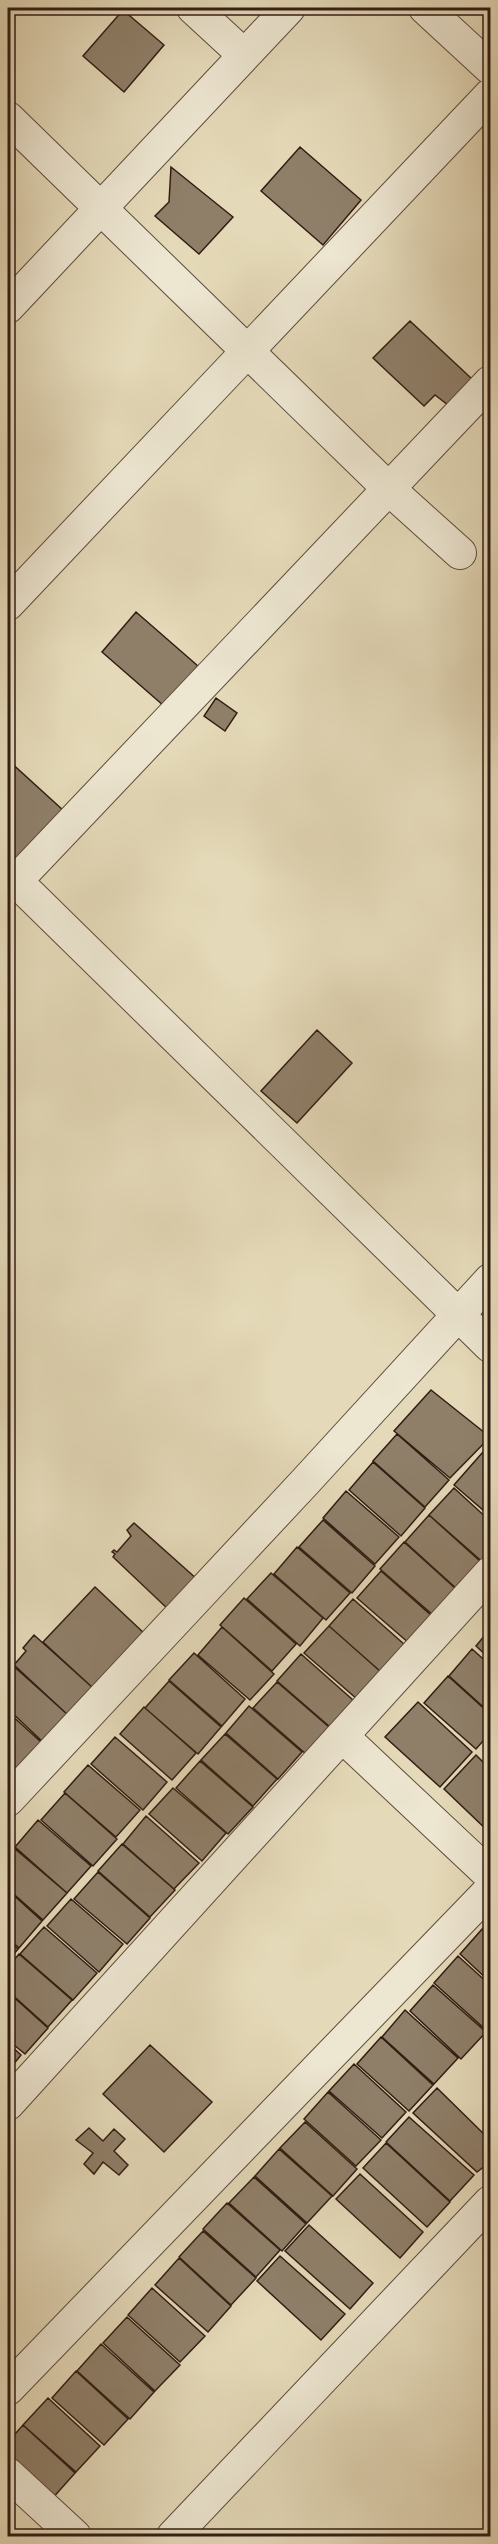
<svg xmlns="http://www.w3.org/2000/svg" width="498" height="2544" viewBox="0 0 498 2544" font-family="'Sorts Mill Goudy',serif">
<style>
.building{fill:#8f7f69;stroke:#321d14;stroke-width:1.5}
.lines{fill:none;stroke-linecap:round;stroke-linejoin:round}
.street-casing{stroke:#5e4c3d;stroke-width:34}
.street{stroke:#ede6d1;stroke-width:32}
</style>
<rect width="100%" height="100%" fill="#e4d9b8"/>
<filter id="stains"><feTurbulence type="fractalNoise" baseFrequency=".00333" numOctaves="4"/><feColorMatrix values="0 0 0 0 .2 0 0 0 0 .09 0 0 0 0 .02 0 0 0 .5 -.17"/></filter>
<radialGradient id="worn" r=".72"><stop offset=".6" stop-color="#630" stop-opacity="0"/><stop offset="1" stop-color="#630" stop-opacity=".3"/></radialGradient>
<path class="building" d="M123,10L164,45L124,92L83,56Z
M300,147L361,200L323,245L261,191Z
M171,167L233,217L199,254L155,216L169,202Z
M410,321L472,379L448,405L435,395L424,406L373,358Z
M136,612L198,666L164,706L102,652Z
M216,698L237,713L225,731L204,716Z
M8,760L64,811L19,861L8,851Z
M317,1030L352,1063L297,1123L261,1091Z
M431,1390L490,1437L450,1478L394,1431Z
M397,1434L449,1480L425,1507L373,1461Z
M490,1444V1516L454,1485Z
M373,1462L425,1508L401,1536L349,1490Z
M454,1488L490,1521V1560L486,1565L429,1515Z
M346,1491L399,1537L375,1564L323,1518Z
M429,1515L481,1562L457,1589L405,1542Z
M323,1520L375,1566L352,1593L299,1547Z
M134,1523L198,1580L170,1611L113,1557L115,1554L112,1552L114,1550L117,1552L131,1536L127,1530Z
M404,1542L456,1589L433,1615L380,1569Z
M297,1547L350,1593L326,1620L274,1574Z
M381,1571L433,1617L410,1644L357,1598Z
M271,1573L323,1618L300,1646L247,1599Z
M95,1587L146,1635L94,1689L43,1642Z
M244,1598L296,1644L272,1671L220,1625Z
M353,1599L405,1645L381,1672L329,1626Z
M329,1626L381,1672L357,1699L304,1653Z
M222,1627L274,1674L250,1700L198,1655Z
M490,1629V1659L476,1646Z
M34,1635L93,1688L69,1716L14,1665L26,1651L23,1648Z
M472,1649L490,1665V1713L449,1676Z
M194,1653L245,1699L222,1726L169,1680Z
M301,1654L353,1700L330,1727L277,1681Z
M9,1662L68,1715L45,1744L8,1709Z
M448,1676L490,1714V1733L476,1749L424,1703Z
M169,1681L221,1727L198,1754L145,1708Z
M277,1682L329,1727L306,1754L253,1708Z
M418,1702L472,1752L440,1787L385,1737Z
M249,1706L302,1752L278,1779L226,1733Z
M144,1707L196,1753L172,1780L120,1734Z
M8,1712L41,1742L18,1771L8,1761Z
M225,1734L277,1779L253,1806L201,1760Z
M115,1737L167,1782L143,1810L91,1764Z
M476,1755L490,1769V1833L444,1789Z
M200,1761L253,1807L228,1834L176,1788Z
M88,1765L140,1810L116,1837L64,1792Z
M173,1788L226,1833L202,1861L149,1814Z
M65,1793L117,1839L93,1866L41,1820Z
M146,1816L199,1863L174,1889L123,1844Z
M38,1820L91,1866L67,1893L15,1847Z
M122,1844L175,1890L150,1917L98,1871Z
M14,1848L67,1893L43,1920L8,1889V1855Z
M98,1872L150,1918L127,1944L74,1899Z
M8,1890L42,1921L19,1948L8,1938Z
M71,1899L123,1944L99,1972L47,1926Z
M44,1927L97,1973L73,2000L20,1954Z
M484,1927L490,1934V1982L460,1954Z
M8,1941L18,1949L8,1961Z
M19,1954L72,2000L48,2027L8,1991V1967Z
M458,1956L490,1985V2026L486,2030L434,1983Z
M433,1985L486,2032L461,2059L410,2011Z
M8,1992L48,2028L25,2054L8,2040Z
M405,2010L458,2058L434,2084L382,2037Z
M381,2037L433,2085L409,2111L357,2064Z
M8,2043L21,2055L8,2071Z
M150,2045L212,2102L164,2152L103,2094Z
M354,2064L406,2112L382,2138L329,2091Z
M437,2088L490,2140V2162L477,2172L413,2113Z
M328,2092L381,2140L356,2166L304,2119Z
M409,2117L474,2175L450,2201L386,2142Z
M305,2122L357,2169L333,2196L280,2148Z
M89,2128L103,2141L114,2129L125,2139L114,2151L128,2165L119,2175L103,2162L94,2174L84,2164L93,2153L76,2140Z
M386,2143L450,2202L427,2227L363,2168Z
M279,2149L332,2196L307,2223L255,2176Z
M360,2174L423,2232L400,2258L336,2199Z
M254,2177L306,2224L282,2251L229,2203Z
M227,2203L280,2250L256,2277L203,2229Z
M309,2225L373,2283L350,2309L285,2251Z
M203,2231L256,2278L231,2305L179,2257Z
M280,2256L345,2314L321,2340L257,2281Z
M179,2258L231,2306L208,2332L155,2285Z
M152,2288L205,2336L180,2362L128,2315Z
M127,2317L180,2365L155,2391L103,2343Z
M101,2344L154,2392L130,2419L77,2371Z
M76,2371L128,2419L104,2445L52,2398Z
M48,2398L100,2446L76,2472L23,2425Z
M23,2425L75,2473L51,2500L8,2460V2442Z"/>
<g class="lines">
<defs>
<path id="street" d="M193,8L244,55
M425,8L490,68
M8,118L390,490L460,553
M8,307L289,8
M8,604L490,95
M8,874L16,881L490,382
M16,881L490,1346
M342,1736L490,1875
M8,1800L305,1482L490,1280
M8,2104L490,1573
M8,2389L490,1890
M8,2474L75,2536
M173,2536L490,2202"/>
</defs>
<use href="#street" class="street-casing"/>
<use href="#street" class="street"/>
</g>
<rect width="498" height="2544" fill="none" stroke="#e4d9b8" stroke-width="30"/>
<rect x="9" y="9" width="480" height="2526" fill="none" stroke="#321d14" stroke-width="3"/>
<rect x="15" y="15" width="468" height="2514" fill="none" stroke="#321d14" stroke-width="1.5"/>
<rect width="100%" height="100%" filter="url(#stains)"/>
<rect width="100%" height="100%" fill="url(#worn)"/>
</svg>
